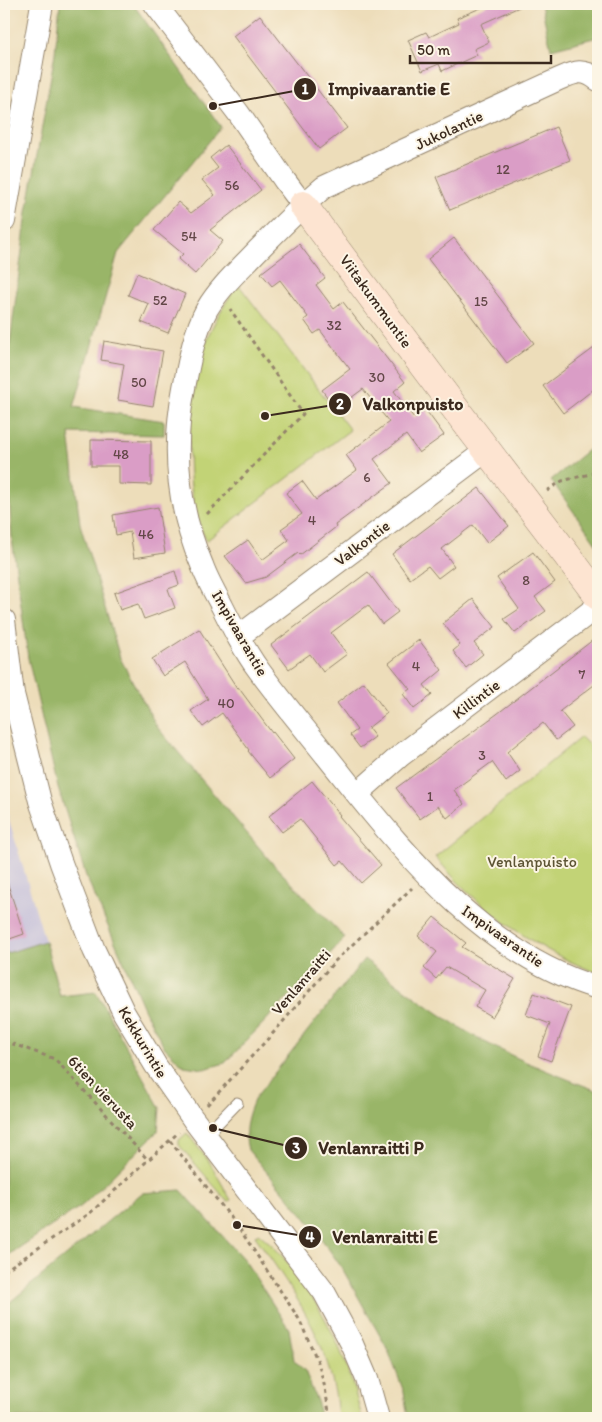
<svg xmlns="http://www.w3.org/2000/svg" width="602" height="1422" viewBox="0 0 602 1422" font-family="Itim,sans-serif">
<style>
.industrial{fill:#c5c0da}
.green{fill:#c2d376;stroke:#7e7e4a}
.forest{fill:#99b567;stroke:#6a7042}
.building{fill:#da9dc6}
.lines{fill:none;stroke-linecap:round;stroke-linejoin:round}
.lane-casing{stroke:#94846c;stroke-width:13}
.street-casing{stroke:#94846c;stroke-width:24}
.secondary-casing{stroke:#94846c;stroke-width:29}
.path{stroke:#94846c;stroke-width:3;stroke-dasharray:4 4;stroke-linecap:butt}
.lane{stroke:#fff;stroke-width:11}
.street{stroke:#fff;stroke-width:22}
.secondary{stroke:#fde4d1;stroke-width:28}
.labels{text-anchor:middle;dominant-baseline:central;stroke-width:4;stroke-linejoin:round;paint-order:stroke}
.number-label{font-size:14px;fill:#634748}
.street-label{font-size:16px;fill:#3b2a1e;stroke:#fcf5e5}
.park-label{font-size:16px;fill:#5d5434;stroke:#fcf5e5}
.leader{fill:none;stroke:#3b2a1e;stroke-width:2}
.callout-dot{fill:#3b2a1e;stroke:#fcf5e5;stroke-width:2}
.mark-label{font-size:15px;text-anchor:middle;font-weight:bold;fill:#fff}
.callout-label{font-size:18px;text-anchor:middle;font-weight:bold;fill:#3b2a1e;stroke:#fcf5e5;stroke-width:4;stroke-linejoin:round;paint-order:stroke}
</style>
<rect width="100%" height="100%" fill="#fcf5e5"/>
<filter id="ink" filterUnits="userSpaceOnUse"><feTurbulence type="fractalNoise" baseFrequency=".02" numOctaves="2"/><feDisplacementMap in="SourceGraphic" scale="10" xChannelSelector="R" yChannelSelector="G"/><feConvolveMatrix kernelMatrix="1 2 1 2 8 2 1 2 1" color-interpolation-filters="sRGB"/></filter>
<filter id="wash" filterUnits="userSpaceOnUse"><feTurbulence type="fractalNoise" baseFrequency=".0096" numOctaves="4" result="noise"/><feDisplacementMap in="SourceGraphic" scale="20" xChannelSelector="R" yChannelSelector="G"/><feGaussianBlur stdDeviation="1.12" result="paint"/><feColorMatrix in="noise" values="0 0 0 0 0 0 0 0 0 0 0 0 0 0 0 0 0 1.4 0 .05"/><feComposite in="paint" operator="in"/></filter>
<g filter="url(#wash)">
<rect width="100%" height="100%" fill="#edddba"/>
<path class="industrial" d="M4,4H10L4,46Z
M4,803L45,941L4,954Z"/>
<path class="green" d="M238,284L350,430L206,541C201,528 195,514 193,501C185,456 190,383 206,341C214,321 226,302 238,284Z
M581,737L598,754V973C551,956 506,927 469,893C457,882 446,869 435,857Z
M187,1133L210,1163L231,1200L228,1202L179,1145V1140Z
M258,1233C275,1246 287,1261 300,1279C333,1326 348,1363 362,1418H338C337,1407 336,1395 333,1384C321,1329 287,1282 255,1236Z"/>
<path class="forest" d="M60,4H133L221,127L118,253L74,407L164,421V435L69,433L80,524L120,658L157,727L273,864L345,938L225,1063L204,1069L184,1066L165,1048L146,1013L86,876L58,788L28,658L12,538L4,423L7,366L27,212L55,53Z
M541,4H598V37L551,49Z
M598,442V546L551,480Z
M45,941L60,996L96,992L160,1108L158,1131L84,1204L4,1258V954Z
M364,959C402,987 441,1018 483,1041C520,1061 559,1076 598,1091V1418H408L404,1392L388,1350L342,1268L311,1224L248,1150C243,1130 247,1116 255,1098Z
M181,1190L245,1261L289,1329L294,1360L305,1371L318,1404L320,1418H4V1307L142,1193Z"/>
<g id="blocks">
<path class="building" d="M490,4H526L481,24L489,42L474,49L477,55L442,71L439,64L422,71L408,40L426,32L429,37L459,23L457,18Z
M260,15L347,128L319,149L233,36Z
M556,127L570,160L450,210L436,177Z
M226,145L261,190L210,230L223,241L195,274L178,259L183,254L154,230L178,202L191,213L215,195L202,180L218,168L210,158Z
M454,238L534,343L507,363L428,259Z
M299,244L325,278L316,285L334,309L343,302L405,382L394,391L414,418L425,409L444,435L419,453L406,435L374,459L392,483L335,525L336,527L300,555L298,553L266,577L246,583L225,556L248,540L262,560L289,540L281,529L302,514L286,493L302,481L316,500L357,470L346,455L389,422L363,389L336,409L322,390L350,369L320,330L314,334L304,320L308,317L280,280L272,286L261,273Z
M137,273L185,294L168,333L141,322L149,304L128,295Z
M104,341L163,351L153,406L118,400L124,364L101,360Z
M598,345V386L563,413L543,386Z
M91,440L151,441V485L119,484V466H91Z
M479,488L509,526L487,543L473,525L442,549L454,566L438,578L428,566L410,579L392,554Z
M158,507L165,553L134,558L130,532L116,535L113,515Z
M533,552L555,582L535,597L546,611L515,633L504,619L519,609L497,578Z
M175,571L179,585L168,589L175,608L144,619L138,604L120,610L114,593Z
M368,572L398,612L382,624L368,605L331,633L347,654L323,672L310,654L289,669L271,645Z
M473,599L495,627L474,643L483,654L466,668L453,651L460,645L443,623Z
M199,629L237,688L238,687L272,733L273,732L294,759L270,778L248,751L249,750L222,713L203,727L191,711L208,699L185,662L163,676L152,659Z
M598,636V682L560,711L573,727L556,740L543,723L507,752L520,771L506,782L492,762L454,790L464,804L447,818L438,806L420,819L396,788L497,714Z
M419,640L442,670L424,685L432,695L414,709L403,694L410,689L389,663Z
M364,682L387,713L368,728L375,737L360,748L350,735L357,730L337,703Z
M312,781L340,815L339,816L381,865L361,883L342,861L337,865L300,819L282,832L269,816Z
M7,882L24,934L4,941V883Z
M434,917L466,943L462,947L515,979L492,1017L475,1007L485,990L446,967L436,979L424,968L437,952L418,936Z
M534,993L571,1007L551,1061L538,1056L550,1024L526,1015Z"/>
</g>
</g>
<g filter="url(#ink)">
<use href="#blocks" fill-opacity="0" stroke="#94846c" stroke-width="1"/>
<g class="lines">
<defs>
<path id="lane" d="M205,1136L237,1103"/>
<path id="street" d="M155,4L239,114L285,181L303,205
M598,80C583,68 575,72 559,79L324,187C300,207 279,229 257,251C239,270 220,287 207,309C194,333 189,362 184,388C172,448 178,509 202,565C207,579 215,593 222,606C233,628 244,650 258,669C285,706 316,742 344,778C411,862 491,957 598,988
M4,221L42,4
M4,620L13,694L40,801L61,863L94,950L124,1013L156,1066L193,1119L324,1292L352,1344L367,1379L378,1418
M238,637L487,450
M357,794L400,756L598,606"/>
<path id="secondary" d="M303,205L457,411L598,596"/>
</defs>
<use href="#lane" class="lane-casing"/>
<use href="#street" class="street-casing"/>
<use href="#secondary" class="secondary-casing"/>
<path class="path" d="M547,491L562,481L598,472
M207,514L303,414L230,309
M4,1043L7,1042L55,1059L148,1160
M207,1105L275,1031L334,962L412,888
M170,1141L237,1225L299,1319L318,1362L325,1388L330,1418
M4,1271L89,1214L179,1132
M593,1418L598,1412"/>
<use href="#lane" class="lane"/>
<use href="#street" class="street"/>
<use href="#secondary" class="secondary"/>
</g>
</g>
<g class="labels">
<g class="number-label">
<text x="503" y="169">12</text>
<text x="232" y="185">56</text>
<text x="189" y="236">54</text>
<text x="160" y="300">52</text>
<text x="481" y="301">15</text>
<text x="334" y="325">32</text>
<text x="377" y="377">30</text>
<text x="139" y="382">50</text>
<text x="121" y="454">48</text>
<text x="367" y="477">6</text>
<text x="312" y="520">4</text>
<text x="146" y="534">46</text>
<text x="526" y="580">8</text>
<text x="416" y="666">4</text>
<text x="582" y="674">7</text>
<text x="226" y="703">40</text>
<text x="482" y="755">3</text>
<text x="430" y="796">1</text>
</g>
<g class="street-label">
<text transform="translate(449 130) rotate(-25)">Jukolantie</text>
<text transform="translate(376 301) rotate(54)">Viitakummuntie</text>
<text transform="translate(362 543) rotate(-37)">Valkontie</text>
<text transform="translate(240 633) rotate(60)">Impivaarantie</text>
<text transform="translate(476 699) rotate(-37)">Killintie</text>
<text transform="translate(503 936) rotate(35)">Impivaarantie</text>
<text transform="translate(301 982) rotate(-49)">Venlanraitti</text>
<text transform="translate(143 1042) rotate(59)">Kekkurintie</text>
<text transform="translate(103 1092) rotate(47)">6tien vierusta</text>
</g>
<g class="park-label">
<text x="532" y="861">Venlanpuisto</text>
</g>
</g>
<path class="leader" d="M213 106L305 89M265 416L340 404M213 1128L296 1148M237 1225L310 1237"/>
<g class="callout-dot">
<circle cx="213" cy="106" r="5"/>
<circle cx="265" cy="416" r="5"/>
<circle cx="213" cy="1128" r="5"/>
<circle cx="237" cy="1225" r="5"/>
<circle cx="305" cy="89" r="12"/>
<circle cx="340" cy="404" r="12"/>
<circle cx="296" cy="1148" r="12"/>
<circle cx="310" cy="1237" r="12"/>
</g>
<g class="mark-label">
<text x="305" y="94">1</text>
<text x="340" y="409">2</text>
<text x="296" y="1153">3</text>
<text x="310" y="1242">4</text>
</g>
<g class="callout-label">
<text x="389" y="95">Impivaarantie E</text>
<text x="413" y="410">Valkonpuisto</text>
<text x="371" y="1154">Venlanraitti P</text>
<text x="385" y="1243">Venlanraitti E</text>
</g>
<rect width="602" height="1422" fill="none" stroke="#fcf5e5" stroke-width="20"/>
<path d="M410 55v8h141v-8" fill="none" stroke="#3b2a1e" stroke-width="2.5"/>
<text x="417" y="55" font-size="15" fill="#3b2a1e" stroke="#fcf5e5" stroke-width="4" paint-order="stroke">50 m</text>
</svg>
